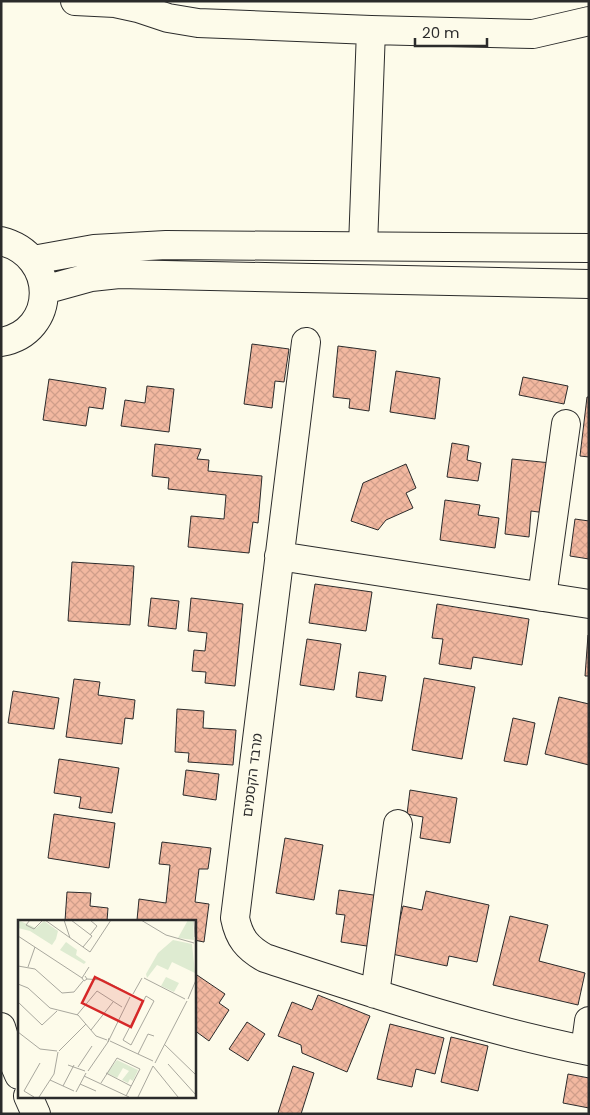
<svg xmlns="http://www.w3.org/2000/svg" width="590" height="1115" viewBox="0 0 590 1115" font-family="Poppins,'Noto Sans Hebrew',sans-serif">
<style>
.building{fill:url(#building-cross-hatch);stroke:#2b2b2b}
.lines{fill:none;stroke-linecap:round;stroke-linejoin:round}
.minor-casing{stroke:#2b2b2b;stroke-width:30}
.minor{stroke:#fdfbea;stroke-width:28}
.labels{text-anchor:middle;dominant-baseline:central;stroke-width:4;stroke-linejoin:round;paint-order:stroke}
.street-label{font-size:14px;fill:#2b2b2b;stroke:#fdfbea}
.inset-road{fill:none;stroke:#a9a89e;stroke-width:1}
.view{fill:#d62828;fill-opacity:0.15;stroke:#d62828;stroke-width:2.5}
.inset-edge{fill:none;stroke:#2b2b2b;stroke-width:2.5}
</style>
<defs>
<pattern id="building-cross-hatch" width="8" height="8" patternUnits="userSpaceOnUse" patternTransform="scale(1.25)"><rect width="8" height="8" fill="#f2b8a0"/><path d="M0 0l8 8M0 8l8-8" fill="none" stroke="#d09e8a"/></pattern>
</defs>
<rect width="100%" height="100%" fill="#fdfbea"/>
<path class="building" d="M252,344L289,349L284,382L275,381L272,408L244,404Z
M338,346L376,351L369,411L349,408L350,399L333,397Z
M396,371L440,378L435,419L390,412Z
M523,377L568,386L564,404L519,395Z
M49,379L106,388L103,409L89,407L86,426L43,420Z
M147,386L174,389L169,432L121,426L125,400L145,403Z
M587,397H589V457L580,456Z
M452,443L469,446L467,460L481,463L478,481L447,477Z
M155,444L201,449L197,459L209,460L208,471L262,476L258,523L253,522L249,553L188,547L191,516L224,519L226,495L168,489L169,478L152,476Z
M512,459L551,463L546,513L531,511L529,537L505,534Z
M406,464L416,488L406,493L413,508L386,520L378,530L351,521L363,483Z
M445,500L480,505L478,515L499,518L495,548L440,540Z
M575,519L589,521V559L570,556Z
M72,562L134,566L130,625L68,621Z
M315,584L372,592L366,631L309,623Z
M151,598L179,601L176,629L148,626Z
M191,598L243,604L235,686L205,683L206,672L192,671L194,650L205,651L207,633L188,631Z
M437,604L529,619L522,665L473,657L471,669L439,664L443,639L432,638Z
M588,635H589V676H585Z
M307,639L341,644L334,690L300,685Z
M359,672L386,676L382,701L356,697Z
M424,678L475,687L462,759L412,750Z
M74,679L100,682L98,695L135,700L133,719L125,718L122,744L66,737Z
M13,691L59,698L54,729L8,723Z
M559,697L589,704V765L545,754Z
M177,709L204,711L203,728L236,730L233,765L188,762L189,753L175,752Z
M513,718L535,723L527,765L504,761Z
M59,759L119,768L112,813L79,808L81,797L54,793Z
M186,770L219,774L216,800L183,795Z
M410,790L457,798L450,843L420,838L423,817L407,814Z
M54,814L115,823L109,868L48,858Z
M285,838L323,845L314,900L276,893Z
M162,842L211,848L208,869H199L195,902L209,904L204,942L194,940V921L137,920L139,899L166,903L170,865L159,864Z
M339,890L380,896L373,947L341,942L345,915L336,914Z
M426,891L489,905L477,962L449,956L447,966L392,954L403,906L422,910Z
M67,892L91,893L90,906L108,908L107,921H65Z
M510,916L548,925L539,961L585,973L578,1005L493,985Z
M194,973L225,994L219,1003L229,1010L209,1041L194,1030Z
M318,995L370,1016L347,1072L302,1053L301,1045L278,1036L292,1002L312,1010Z
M247,1022L265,1034L248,1061L229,1049Z
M390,1024L444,1038L435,1074L416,1069L412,1087L377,1079Z
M451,1037L488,1046L478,1091L441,1082Z
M293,1066L314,1073L301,1114H281L278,1113Z
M568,1074L589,1078V1108L563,1103Z"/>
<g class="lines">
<defs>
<path id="minor" d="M75,1L115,3L138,8L168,18L198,23L371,30L533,34L589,21
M1,241C58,255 58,332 1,342
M363,246L371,30
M33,260L94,249L166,245L589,248
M44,290L91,277L119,274L589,284
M306,342L235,918C239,938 247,948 265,958C372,993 478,1029 589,1051
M279,556L589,604
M542,597L566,424
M375,994L398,824
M1,1027L8,1050L19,1075
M585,1050L589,1021
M28,1096L36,1114"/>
</defs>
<use href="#minor" class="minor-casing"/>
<use href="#minor" class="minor"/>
</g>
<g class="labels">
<g class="street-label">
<text transform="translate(252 775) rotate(-83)">מרבד הקסמים</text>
</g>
</g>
<g transform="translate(18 920)">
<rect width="178" height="178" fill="#fdfbea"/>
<path d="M0,0L18,8L26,1L40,11L38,19L34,25L12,11L0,8ZM170,0H175L176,20L160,18ZM155,20L174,24L177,53L154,42L150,50L139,45L129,58L128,54L140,33ZM48,22L59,30L58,35L68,42L66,44L42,30ZM148,57L161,63L156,72L143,66ZM99,140L120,150L115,161L112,159L110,163L104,160L111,151L105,148L99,158L89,153Z" fill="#deebd1"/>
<path class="inset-road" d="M12,0L8,5L16,9L25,0M27,0L72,32L93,0M46,0L52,18M53,0L74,16L65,27M72,0L79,6L72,15M123,0L148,15L176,23M176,0L177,17M0,16L64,58M0,46L17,49L44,73L56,72L65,61M10,47L17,27M67,56L69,59L66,61L64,58L71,47M126,58L167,79M69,59L85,60L110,73M0,64L10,68L32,88L60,95L78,116L89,120M115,74L124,58M128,76L136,81L113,125L105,120ZM170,79L178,60M0,82L24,105L39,91M59,95L79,71L104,87M73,110L95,82M0,112L22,129L39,131M91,118L90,122L112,77M92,121L135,141M146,124L178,155M41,131L68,104M120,134L130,114L136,116M137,143L169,81M150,144L178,175M50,145L67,151M135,146L160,177M60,147L74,126M70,151L90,122M88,153L113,166M66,156L111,177M32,160L56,171M83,163L99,138L122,149L108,176M62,164L78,171M45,166L56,145M58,172L68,153M16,177L6,171L22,143M21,177L36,154L40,132M120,177L135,146"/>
<path class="view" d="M77,57L125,81L113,107L64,83Z"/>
<rect width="178" height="178" class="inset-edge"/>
</g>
<rect width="590" height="1115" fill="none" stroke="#2b2b2b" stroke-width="5"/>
<path d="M415 38v8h72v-8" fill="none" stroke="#2b2b2b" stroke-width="2.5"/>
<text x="422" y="38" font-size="15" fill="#2b2b2b" stroke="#fdfbea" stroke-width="4" paint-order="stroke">20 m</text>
</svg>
